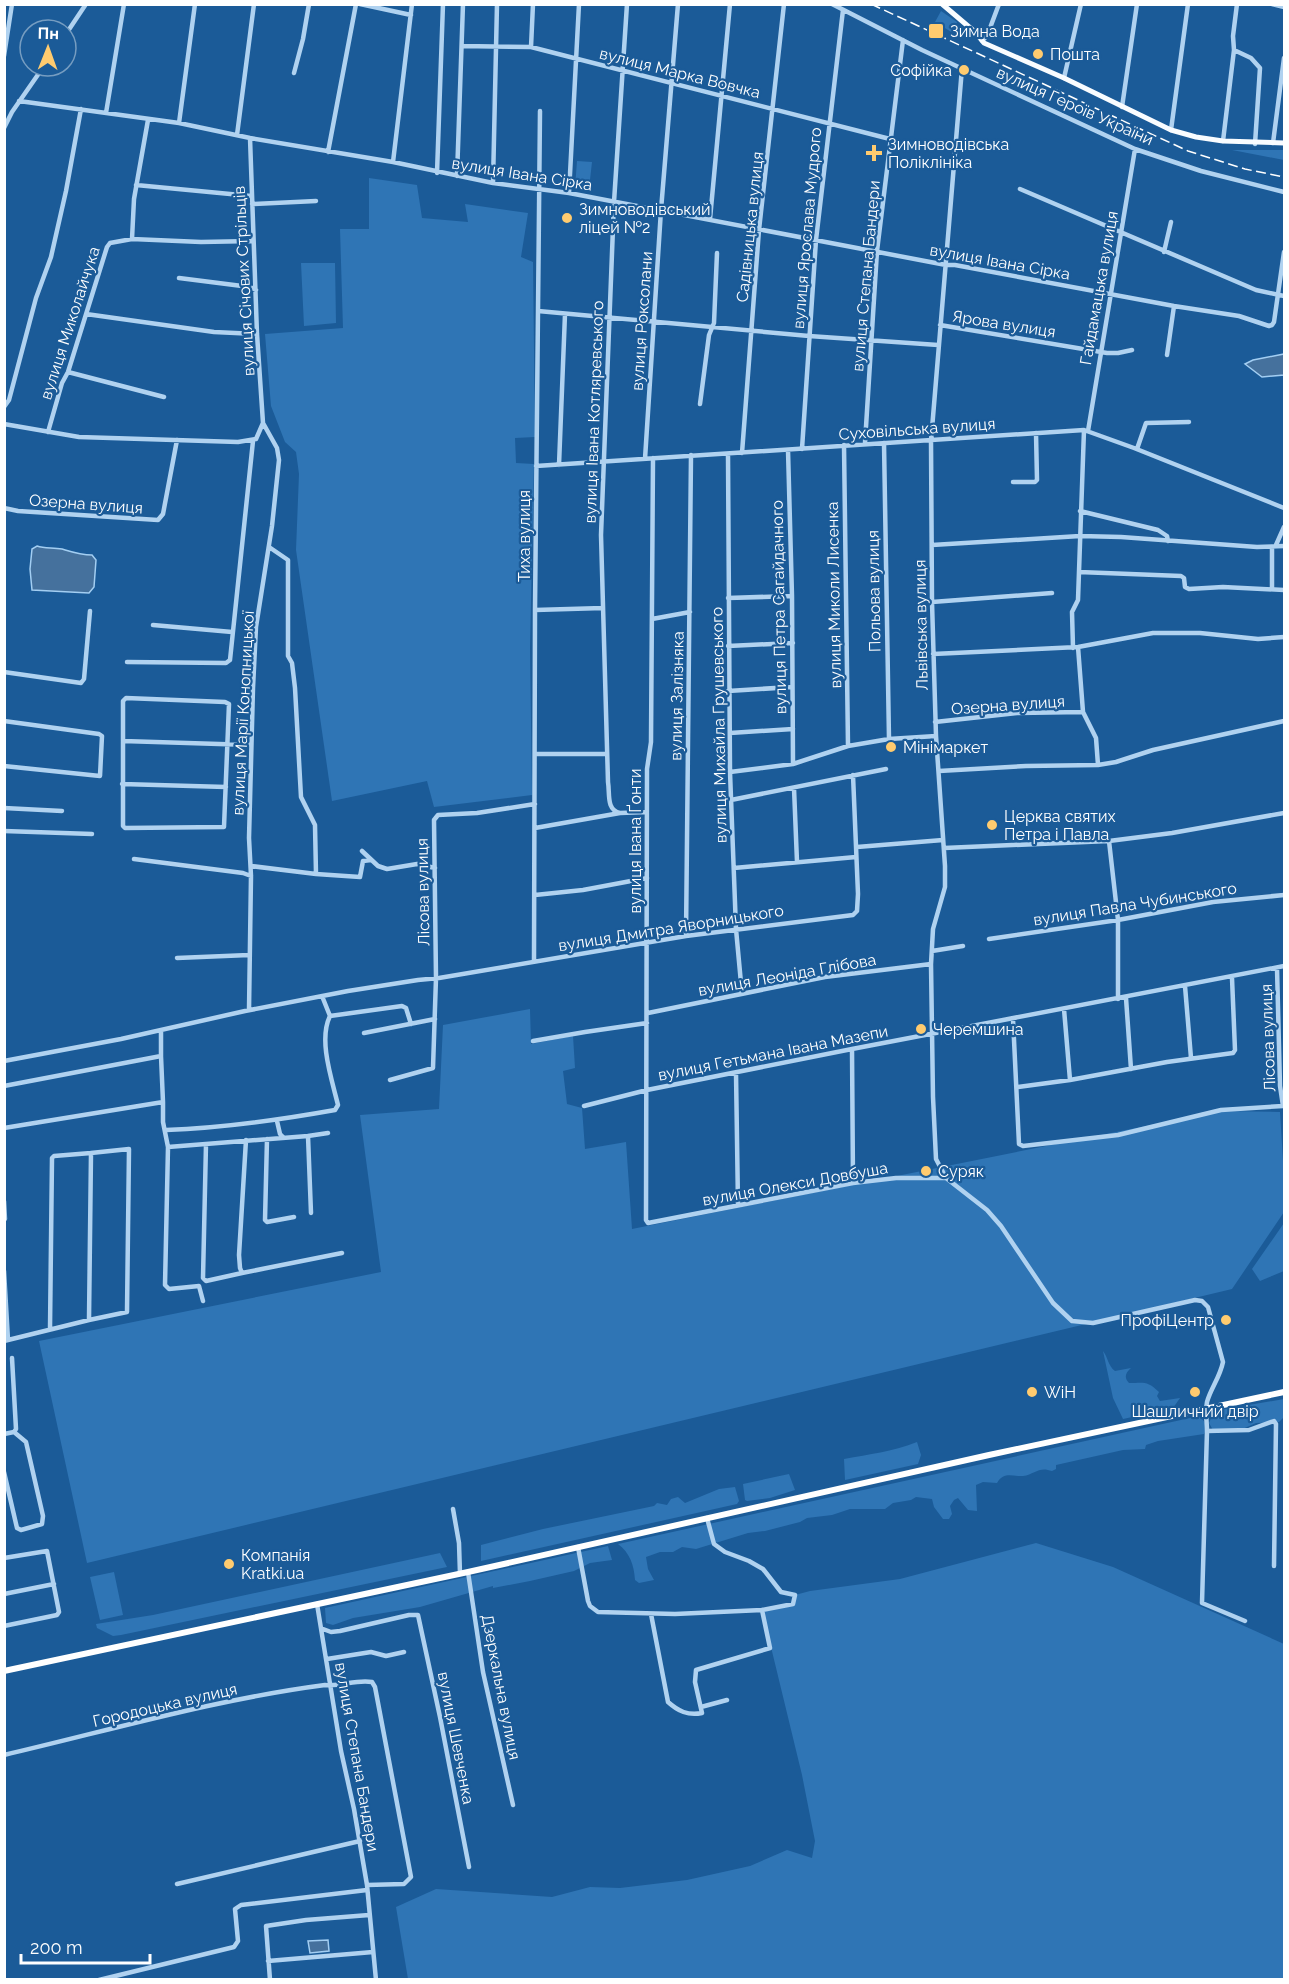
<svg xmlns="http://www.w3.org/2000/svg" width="1289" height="1984" viewBox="0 0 1289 1984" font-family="Raleway,sans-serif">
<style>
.green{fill:#2f75b5}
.water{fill:#45719d;stroke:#a3cef2;stroke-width:1.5}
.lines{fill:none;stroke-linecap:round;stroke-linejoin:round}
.minor{stroke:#b0d2f0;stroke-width:4.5}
.major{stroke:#f9fcff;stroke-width:5}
.highway{stroke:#fff;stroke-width:6}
.rail{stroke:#fff;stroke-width:1.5;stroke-dasharray:10 4.5;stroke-linecap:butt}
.poi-dot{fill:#ffcb6f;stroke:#1b5b98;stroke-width:2}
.labels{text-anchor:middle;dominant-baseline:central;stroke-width:4.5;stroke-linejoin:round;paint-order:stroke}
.poi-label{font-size:16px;fill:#fff;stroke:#1b5b98;text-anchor:start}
.street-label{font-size:16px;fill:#fff;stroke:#1b5b98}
</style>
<rect width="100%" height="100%" fill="#1b5b98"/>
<path class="green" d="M941,11L957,22L953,33L935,22Z
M1232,150H1284V160Z
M577,161L592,162L589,189L575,188Z
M369,178L417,185L422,218L468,222L465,204L528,213L521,257L533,262L535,437L515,438L516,463L534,464L530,648L532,795L434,807L427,781L332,801L296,550L299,474L296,452L285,442L271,406L265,334L343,328L340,229H369Z
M301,263H335L336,323L304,326Z
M530,1009L531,1044L573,1036L575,1068L563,1071L567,1104L582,1108L585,1149L626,1142L632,1229L1221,1111L1280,1112L1284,1177V1212L1232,1289L87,1563L39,1341L381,1272L360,1115L439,1109L443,1025Z
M1284,1223V1271L1260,1281L1252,1269Z
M1103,1351C1108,1357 1108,1366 1115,1371L1131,1368C1125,1373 1124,1378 1129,1383C1143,1383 1147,1380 1159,1392L1157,1396L1160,1401L1180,1398L1173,1408L1123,1419L1113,1398Z
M1284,1399V1417L1279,1422L1256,1423L1238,1431L1214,1432L1209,1423L1212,1416L1220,1410Z
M1199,1416C1205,1421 1208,1426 1204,1434L1158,1441L1146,1445L1145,1449L1123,1450L1056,1465V1469L1052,1471C1039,1466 1035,1474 1023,1476C1013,1477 1004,1471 997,1483L983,1482L976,1485L977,1511L968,1510L958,1498L954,1500L950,1506L952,1514L949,1519H943L934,1507L932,1499L916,1497L911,1500L893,1503L885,1509H850L832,1515L807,1518L800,1522L765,1531L748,1533L696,1549L682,1547L673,1552H660L646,1557L648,1569L654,1580L639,1583L635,1580C634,1565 630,1553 618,1544Z
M917,1442L921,1455L918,1464L845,1480L844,1459C870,1454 891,1452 917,1442Z
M789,1474L795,1490L770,1498L747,1501L745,1500L743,1484Z
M735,1487L739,1501L737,1504L481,1561V1545L543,1529L654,1506L657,1503L667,1505L671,1499L678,1497L685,1503L719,1489Z
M1036,1543L1113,1567L1284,1644V1979H408L396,1907L436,1889L552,1897L590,1887L620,1888L687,1880L750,1866L787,1850L812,1858L815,1841L802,1775L762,1610L793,1604L795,1595L810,1591L900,1579Z
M608,1546L612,1560L590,1563L574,1571L530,1581L493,1588V1586L420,1607L353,1618L333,1625L326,1623L325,1608Z
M440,1553L447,1567L121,1635L113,1636L97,1628L96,1624L153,1615Z
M114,1572L123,1615L100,1620L90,1577Z"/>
<path class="water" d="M1284,354V375L1262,377L1245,364L1253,360Z
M37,546C45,549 53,547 62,549C72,552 81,555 92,555L96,560L94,587L89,593L32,590L30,569L32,549Z
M328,1940L329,1951L310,1953L308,1941Z"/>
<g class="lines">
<path class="minor" d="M360,4L411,15
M832,4L922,50L1135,149L1201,171L1284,192
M1237,4L1233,36L1234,50L1251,58L1260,68L1255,144
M1272,4L1284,7
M66,34L86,4
M982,41L987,36L999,4
M462,46L531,47L890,139
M531,47L533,4
M4,56L12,4
M962,68L931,441L932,602L936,736L945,866V887L933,929L931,964L933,1097L936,1159L946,1178L987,1210L1001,1226L1053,1303L1072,1321L1093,1323L1195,1300L1202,1301L1208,1307L1223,1362C1220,1377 1211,1388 1207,1402C1205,1412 1207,1422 1207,1431L1202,1603L1245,1621
M294,73L303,39L309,4
M1064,78L1081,4
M19,101L179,123L250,138L393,162L493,183L569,193L946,265H955L1174,306L1239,316L1269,326L1272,325L1274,322L1284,252
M1122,107L1137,4
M106,113L124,4
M179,123L195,4
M4,128L12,112L44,66
M1171,130L1188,4
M237,135L254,4
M1223,141L1234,50
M1273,143L1284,58
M328,152L356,4
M393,162L412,4
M437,173L443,4
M457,176L463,4
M493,183L497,4
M136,185L251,196
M1020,189L1256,290L1284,296
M569,193L579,4
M252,204L316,201
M710,219L730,4
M132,239L134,199L148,120
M1164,252L1171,222
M179,278L250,287L256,290
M538,311L809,336L938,345
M86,314L214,332L257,334
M940,325L1107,353H1118L1132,350
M1167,355L1174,306
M68,372L164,397
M700,404L709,335L714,323L717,253
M4,407L9,400L36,298L51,257L66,191L81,109
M4,424L79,437L238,442L256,439L263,423L257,334L250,138
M1088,431L1135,149
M48,432L62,383L68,372L107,247L110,243L132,239L201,242L253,241
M865,443L877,251L903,40
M884,443L889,739
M844,445L848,746
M802,449L816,240L843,10
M1137,449L1146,423L1189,422
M788,450L792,596L793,764
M742,453L759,230L784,4
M728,454L730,772L736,929L742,994
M653,458L651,742L647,769L646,1220L648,1223L853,1183L896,1178H946
M645,459L661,210L678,4
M559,465L565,314
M536,466L1084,430L1134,448L1284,508
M1013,482H1035L1037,480L1036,433
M4,508L18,511L158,520L163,514L177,440
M1080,511L1158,530L1167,536L1168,541
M932,545L1080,536L1121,537L1257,547L1284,546
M1276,545L1284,527
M269,547L288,560V656L292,663L295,688L301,797L315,825L316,874L360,877L363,861L371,860
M1079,572L1181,576L1184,578L1185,587L1189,589L1223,587L1284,590
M1272,589V548
M728,598L792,596
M932,602L1052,593
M535,610L603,608
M652,619L690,612
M153,625L232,632
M728,646L793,643
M1078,647L1083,712L1096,738L1098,765
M1073,648L1072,612L1078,600L1084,430
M933,654L1078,647L1153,633H1200L1258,639L1284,637
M127,662L226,663L230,660L253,441
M4,672L81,683L84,679L90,611
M728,691L792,687
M126,698L225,702L229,704L224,827L125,828L123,826V701Z
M4,721L99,734L102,736L100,776L4,766
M935,722L1017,713L1083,712
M730,733L793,729
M123,741L251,745
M535,754H606
M939,771L1026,766L1098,765L1116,762L1153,750L1284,721
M730,772L793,764L848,746L889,739L936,736
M122,784L226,787
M794,788L797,862
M731,800L886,769
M4,808L62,811
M620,813C606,810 610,794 608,782L601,535L614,202L627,4
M535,828L620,813L647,812
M4,831L92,834
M1109,841L1118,920V999
M857,847L943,840
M944,848L1109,841L1172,833L1284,813
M362,851L378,866L387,869L417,864L435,868
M134,859L243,873L251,876
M251,866L316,874
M734,868L856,857
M535,895L583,890L647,878
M686,936L691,455
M989,939L1118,920L1213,902L1284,895
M932,951L963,946
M177,958L249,955
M534,961L535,610L540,111
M1185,986L1191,1058
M322,996L330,1016
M1126,998L1131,1069
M1064,1009L1070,1080
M249,1010L251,876L249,838L253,688L256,627L272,526L279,460L277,448L263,423
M648,1013L825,977L931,964
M1013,1019L1019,1144L1023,1146L1118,1135L1221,1110L1283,1106L1280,1086L1277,968
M161,1031V1056
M364,1033L435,1019
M533,1041L585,1032L647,1023
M852,1049L853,1183
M4,1061L121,1039L245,1011L348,991L418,980L439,978L686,936L853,915L857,911L858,894L853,775
M736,1073L738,1205
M390,1080L433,1068L436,978L434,820L438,815L477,813L535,804
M4,1086L161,1056L163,1102L4,1128
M1018,1087L1070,1080L1167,1062L1233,1053L1235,1050L1232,978
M163,1102V1122L168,1147L165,1285L169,1289L199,1286L203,1301
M584,1106L647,1090L852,1049L1284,966
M277,1121L280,1134L283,1137
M166,1130C223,1128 279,1120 335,1110L338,1105C332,1080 318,1040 330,1016L402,1006L406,1008L411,1024
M308,1136L328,1133
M267,1139L265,1220L267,1222L294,1217
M206,1144L203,1278L206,1281L242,1273L240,1268L239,1255L246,1140
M168,1147L308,1136L311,1213
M4,1201L5,1219
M4,1271L8,1340
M242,1273L342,1253
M50,1329L52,1158L54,1156L91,1153L89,1320
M4,1341L89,1320L127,1312L129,1149L91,1153
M12,1358L16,1429L14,1432
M1207,1431L1249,1430L1274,1421L1276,1424L1274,1566
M4,1434L14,1432L26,1442L43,1516L42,1524L21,1530L17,1528L4,1472
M453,1509L459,1543L460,1574
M578,1547L588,1601L590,1606L598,1612L675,1614L762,1610
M4,1558L47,1551L59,1612L57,1615L4,1626
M468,1572L483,1672L513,1805
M4,1594L54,1584
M317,1604L341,1751L354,1809L367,1885L376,1980
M651,1614L668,1702C678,1711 688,1716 702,1713L695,1682L696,1670L770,1648L762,1610L793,1604L795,1595L781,1592L763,1569L749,1561L725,1552L714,1544L707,1518
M323,1629L331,1632L340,1631L409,1615H418L440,1717L469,1867
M327,1659L371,1652L386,1656L404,1652
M701,1707L727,1700
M4,1755C111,1730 217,1699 325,1685C341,1687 356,1679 372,1682L375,1687L411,1877L404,1884L367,1885
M177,1884L360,1841
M268,1961L373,1952
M99,1980L234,1947L238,1941L235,1909L241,1905L367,1890
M270,1980L266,1926L306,1920L369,1915"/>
<path class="major" d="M942,4L975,32L984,43L1064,78L1171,130L1196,137L1223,141L1284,143"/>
<path class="highway" d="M4,1671L468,1572L989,1455L1284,1392"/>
<path class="rail" d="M871,4L1188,151L1245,169L1284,177"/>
</g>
<g class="poi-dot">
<rect x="928" y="23" width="16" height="16" rx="3"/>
<circle cx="1038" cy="54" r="6"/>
<circle cx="964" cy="70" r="6"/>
<path d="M871 144h6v6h6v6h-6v6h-6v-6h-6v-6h6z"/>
<circle cx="567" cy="218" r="6"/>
<circle cx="891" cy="747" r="6"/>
<circle cx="992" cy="825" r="6"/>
<circle cx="921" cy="1029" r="6"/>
<circle cx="926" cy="1171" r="6"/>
<circle cx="1226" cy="1320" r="6"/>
<circle cx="1032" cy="1392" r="6"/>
<circle cx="1195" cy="1392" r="6"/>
<circle cx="229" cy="1564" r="6"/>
</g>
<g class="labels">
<g class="poi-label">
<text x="950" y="31">Зимна Вода</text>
<text x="1050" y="54">Пошта</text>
<text x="952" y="70" text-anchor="end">Софійка</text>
<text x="888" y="144">Зимноводівська<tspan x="888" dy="18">Поліклініка</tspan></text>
<text x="579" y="209">Зимноводівський<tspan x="579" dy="18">ліцей №2</tspan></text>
<text x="903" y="747">Мінімаркет</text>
<text x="1004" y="816">Церква святих<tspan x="1004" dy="18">Петра і Павла</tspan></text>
<text x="933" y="1029">Черемшина</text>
<text x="938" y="1171">Суряк</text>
<text x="1214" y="1320" text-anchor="end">ПрофіЦентр</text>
<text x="1044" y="1392">WiH</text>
<text x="1195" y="1411" text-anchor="middle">Шашличний двір</text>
<text x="241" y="1555">Компанія<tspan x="241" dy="18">Kratki.ua</tspan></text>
</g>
<g class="street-label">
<text transform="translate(680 73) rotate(14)">вулиця Марка Вовчка</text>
<text transform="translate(1075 106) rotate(24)">вулиця Героїв України</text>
<text transform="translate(522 174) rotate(9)">вулиця Івана Сірка</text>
<text transform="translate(750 227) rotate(-84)">Садівницька вулиця</text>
<text transform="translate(807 228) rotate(-85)">вулиця Ярослава Мудрого</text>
<text transform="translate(1000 262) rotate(10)">вулиця Івана Сірка</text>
<text transform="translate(866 276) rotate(-85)">вулиця Степана Бандери</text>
<text transform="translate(244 281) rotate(-93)">вулиця Січових Стрільців</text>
<text transform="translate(1099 288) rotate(-80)">Гайдамацька вулиця</text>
<text transform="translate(642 321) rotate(-86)">вулиця Роксолани</text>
<text transform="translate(70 323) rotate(-72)">вулиця Миколайчука</text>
<text transform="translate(1004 324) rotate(9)">Ярова вулиця</text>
<text transform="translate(594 412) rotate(-88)">вулиця Івана Котляревського</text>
<text transform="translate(917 429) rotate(-4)">Суховільська вулиця</text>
<text transform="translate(86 504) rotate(4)">Озерна вулиця</text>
<text transform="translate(524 536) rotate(-90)">Тиха вулиця</text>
<text transform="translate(874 591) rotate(-91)">Польова вулиця</text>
<text transform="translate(834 595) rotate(-91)">вулиця Миколи Лисенка</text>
<text transform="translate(779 607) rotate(-91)">вулиця Петра Сагайдачного</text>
<text transform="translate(921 625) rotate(-91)">Львівська вулиця</text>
<text transform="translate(677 696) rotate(-89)">вулиця Залізняка</text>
<text transform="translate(1008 705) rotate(-4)">Озерна вулиця</text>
<text transform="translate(243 713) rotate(-87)">вулиця Марії Конопницької</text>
<text transform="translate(719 725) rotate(-91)">вулиця Михайла Грушевського</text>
<text transform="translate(635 841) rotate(-90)">вулиця Івана Ґонти</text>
<text transform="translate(423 892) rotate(-91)">Лісова вулиця</text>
<text transform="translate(1135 904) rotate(-9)">вулиця Павла Чубинського</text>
<text transform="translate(671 928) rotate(-9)">вулиця Дмитра Яворницького</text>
<text transform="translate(787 975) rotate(-10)">вулиця Леоніда Глібова</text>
<text transform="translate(1268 1038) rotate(-92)">Лісова вулиця</text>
<text transform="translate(773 1053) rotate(-11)">вулиця Гетьмана Івана Мазепи</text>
<text transform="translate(795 1184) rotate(-10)">вулиця Олекси Довбуша</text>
<text transform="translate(501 1687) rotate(79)">Дзеркальна вулиця</text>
<text transform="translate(165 1705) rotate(-13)">Городоцька вулиця</text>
<text transform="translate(456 1738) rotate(79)">вулиця Шевченка</text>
<text transform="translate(357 1757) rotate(80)">вулиця Степана Бандери</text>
</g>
</g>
<rect width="1289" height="1984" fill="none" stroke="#ffffff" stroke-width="12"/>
<g transform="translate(48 48) rotate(1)"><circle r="28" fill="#1b5b98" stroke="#769dc1" stroke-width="1.5"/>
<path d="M0-4.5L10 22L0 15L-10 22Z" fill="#ffcb6f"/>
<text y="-9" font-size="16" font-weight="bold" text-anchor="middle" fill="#ffffff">Пн</text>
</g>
<path d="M21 1954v9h129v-9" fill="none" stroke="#ffffff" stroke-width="3"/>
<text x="30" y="1954" font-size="18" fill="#ffffff" stroke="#1b5b98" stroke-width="4.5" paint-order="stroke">200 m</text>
</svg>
